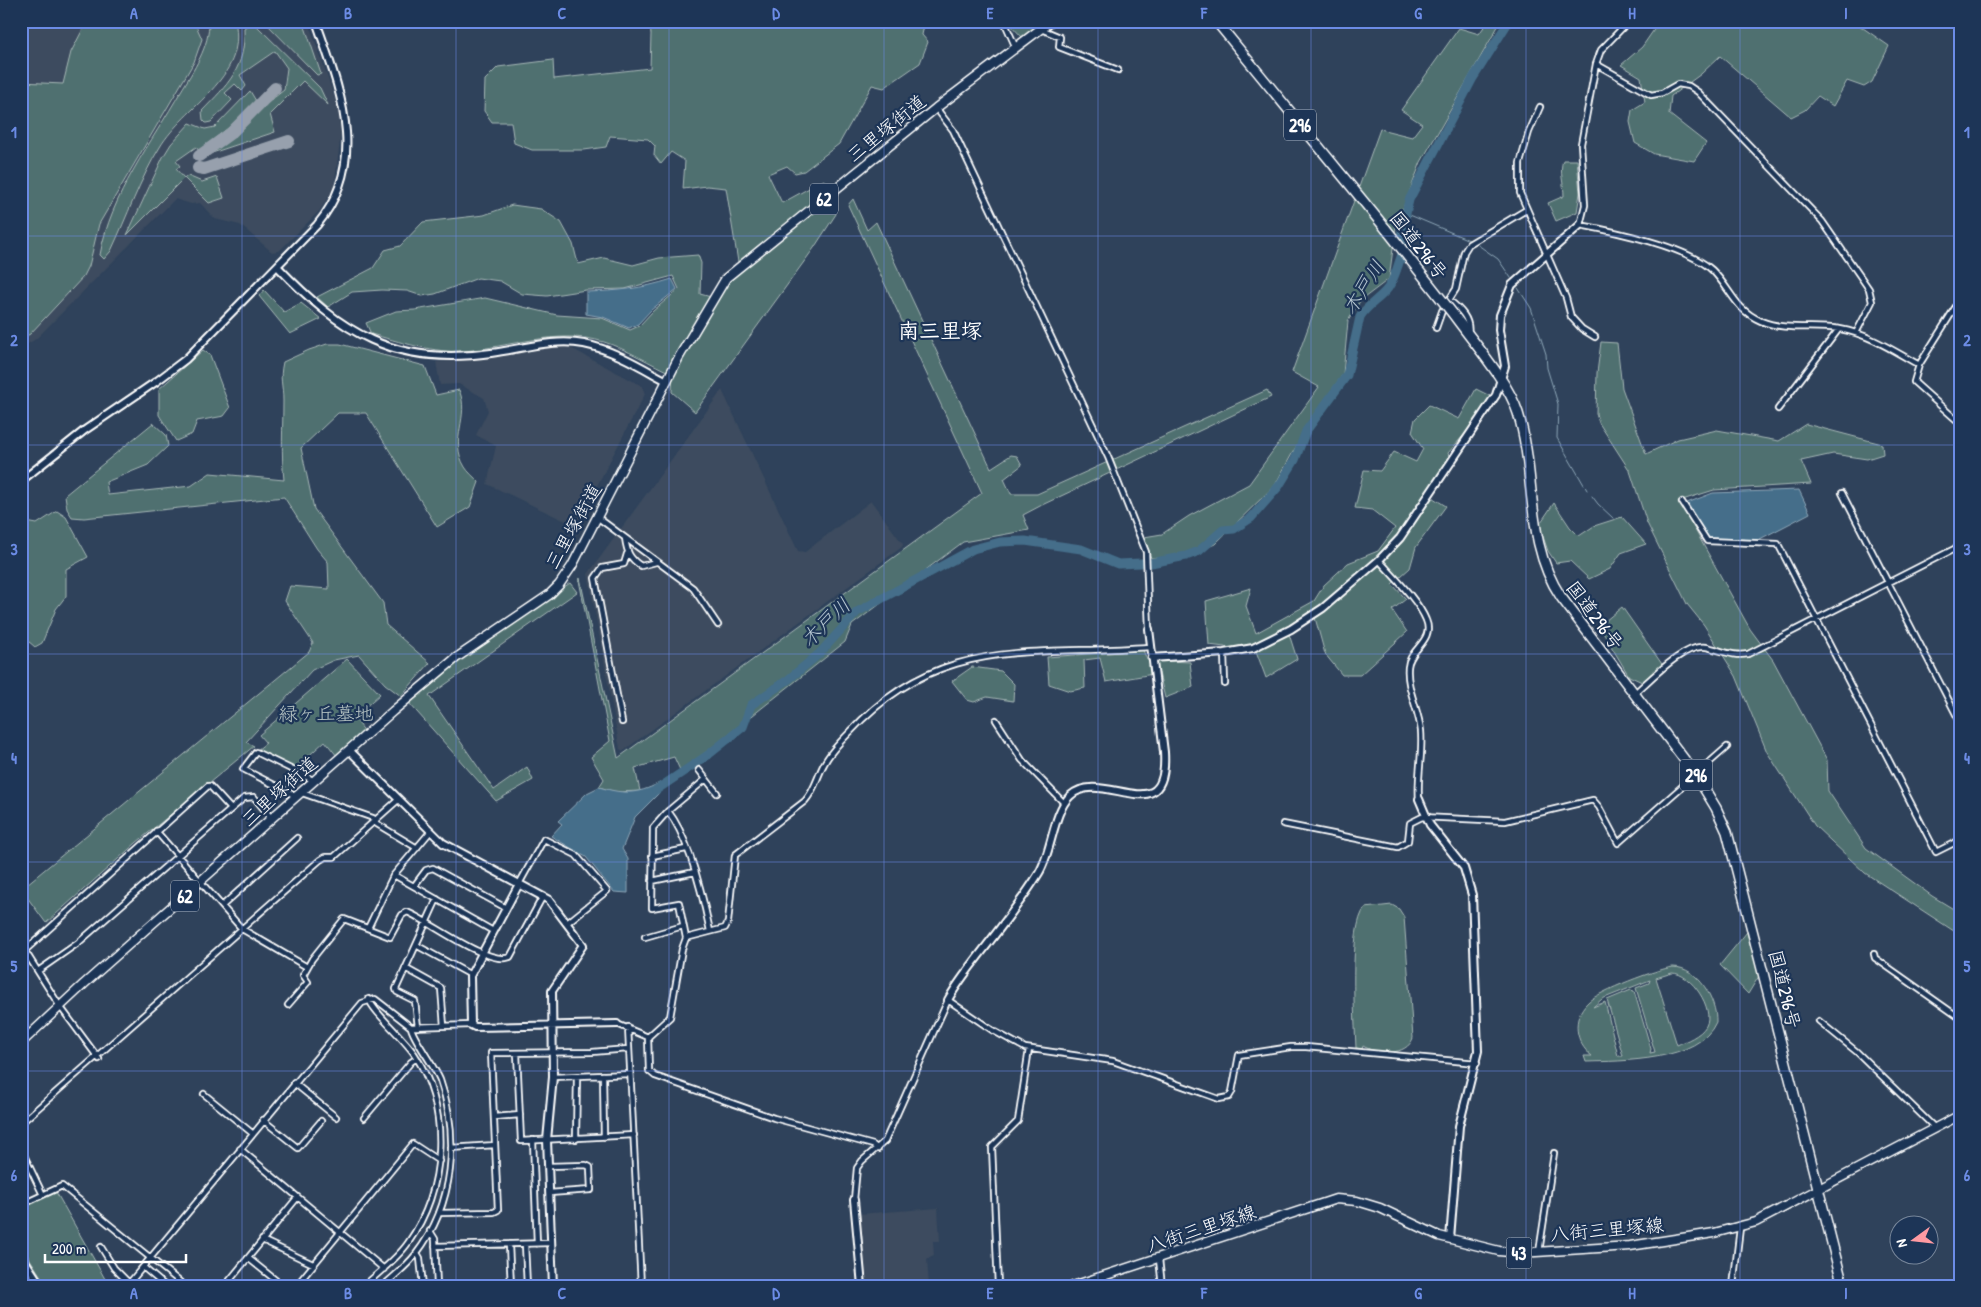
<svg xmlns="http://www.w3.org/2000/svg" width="1981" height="1307" viewBox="0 0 1981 1307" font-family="'Patrick Hand','Klee One',sans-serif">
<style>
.built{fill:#3c4b5e}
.green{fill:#4f706f;stroke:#a7b8b7;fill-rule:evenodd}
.water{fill:#446e8a;stroke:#8fa8b9}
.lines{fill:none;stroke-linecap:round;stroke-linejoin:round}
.stream{stroke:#8fa8b9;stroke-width:1}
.river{stroke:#446e8a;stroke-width:9}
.taxiway{stroke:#97a0ad;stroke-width:12}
.street-casing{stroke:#fff;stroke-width:8}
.secondary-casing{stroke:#fff;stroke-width:10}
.primary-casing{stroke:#fff;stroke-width:11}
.highway-casing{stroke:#fff;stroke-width:12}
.street{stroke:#1d3557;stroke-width:4.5}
.secondary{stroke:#1d3557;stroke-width:6}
.primary{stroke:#1d3557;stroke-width:8}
.highway{stroke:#1d3557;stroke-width:9}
.highway-bridge-casing{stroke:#fff;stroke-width:12;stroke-linecap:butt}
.highway-bridge{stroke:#1d3557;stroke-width:9}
.grid{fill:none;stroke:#6c8ce6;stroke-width:1;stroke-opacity:0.55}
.labels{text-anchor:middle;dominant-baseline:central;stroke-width:4.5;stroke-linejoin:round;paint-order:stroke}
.shield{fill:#1d3557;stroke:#bbc2cd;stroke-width:1}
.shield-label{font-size:18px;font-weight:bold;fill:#fff}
.street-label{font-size:19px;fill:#fff;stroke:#1d3557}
.park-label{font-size:19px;fill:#b9c6c5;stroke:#1d3557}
.water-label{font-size:20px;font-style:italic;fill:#b4c5d0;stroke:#1d3557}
.quarter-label{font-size:21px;font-weight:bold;fill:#fff;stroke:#1d3557}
.neatline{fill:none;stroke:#6c8ce6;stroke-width:2}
.grid-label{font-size:16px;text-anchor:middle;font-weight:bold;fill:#6c8ce6}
</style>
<rect width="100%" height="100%" fill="#2f425b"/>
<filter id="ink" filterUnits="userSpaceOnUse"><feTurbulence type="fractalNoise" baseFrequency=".02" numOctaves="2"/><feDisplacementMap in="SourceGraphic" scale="10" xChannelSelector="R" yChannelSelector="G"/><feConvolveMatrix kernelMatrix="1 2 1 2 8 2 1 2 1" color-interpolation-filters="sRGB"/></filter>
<g filter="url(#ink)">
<path class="built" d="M21,21H308L338,107L341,134L334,188L320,210L279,251L272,252L240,225L215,219L200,203L191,204L175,199L36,339L21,348Z
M555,347H569L642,386L645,394L576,526L487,484L496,446L476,435L488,411L484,398L459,384L440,385L436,362L499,356Z
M722,390L798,551L805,552L871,501L903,544L902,547L623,751L620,749L588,574Z
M938,1208L940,1241H933L934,1256L927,1259L929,1286H864L858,1214Z"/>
<path class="green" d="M76,21H194L202,39L194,62L99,224L89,266L84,276L30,334L21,339V82L63,84L71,52L83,29Z
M209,21H235C248,79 185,105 160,147C140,179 127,217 111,251L104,259L100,255C110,196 152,142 181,91C193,71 210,46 209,21Z
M264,21H303L321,74L317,75Z
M649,21H929L924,25L922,35L928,42L920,63L884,88L872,85L839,144L804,171L795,173L787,166L768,174L782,203L824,180L836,214L814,248L695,412L672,392L673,374C653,365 624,348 604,342C558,328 510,347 464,351C437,354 397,341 371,334L366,323L396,311L415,310L485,298L557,315L602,318L630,330L639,326L653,311L679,289L673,276L625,289L586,290L547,296L522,294L500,281L478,278L435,294L422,296L407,291L382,290L352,292L328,307L317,297L373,268L385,250L400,246L423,222L484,215L512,205L541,209L561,222L573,244L578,264L604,258L633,265L659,258L698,255L701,263L700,294L711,297L739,268L726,188L707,186L683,189L685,161L671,152L661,164L654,155L655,146L648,139L610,136L606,147L584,150H532L514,143L511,122H492L484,111L485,80L498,67L553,60L554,79L650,68L651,34Z
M1007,21H1044L1023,38Z
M1488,21H1501L1421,162L1396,226L1389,279L1360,301L1348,321L1343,374L1311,419L1275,485L1215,544L1182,559L1151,558L1144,537L1162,534L1189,516L1249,484L1319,387L1292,372L1380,129L1412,137L1422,124L1401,110L1459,28L1479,34Z
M1660,21H1853L1889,46L1872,82L1864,87L1847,81L1833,106L1818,96L1805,110L1791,117L1720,56L1701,74L1671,96L1669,114L1706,143L1694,161L1654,154L1635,143L1630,122L1632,110L1645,102L1641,77L1621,65L1642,47Z
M248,25H256L320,88L328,105L303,81L270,114L275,132L212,153C238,134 258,109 284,90L287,68L275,51L240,75L246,86L242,91L235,84L225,93L232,100L211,122L206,123L203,120L202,111C228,84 246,68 244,28Z
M250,91L256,101L228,128L199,151L196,147L176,161L180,166L176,169L184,178L188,176L202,182L217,177L224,198L209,203L184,178L127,235L163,157L171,144L190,123L205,129L215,127Z
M1563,160H1577L1580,193L1577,212L1556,221L1548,203L1564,196C1564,183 1559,172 1563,160Z
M853,199L867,230L876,222L991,468L1011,455L1017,456L1022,465L1004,479L1011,494H1037L1267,390L1271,397L1042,505L1023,515L1029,530L963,542L852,625L845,642L709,750L680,770L674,757L635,768L640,791L616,792L599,787L604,779L591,757L610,741L579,580L580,578L618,758L982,493L848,205Z
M264,290L284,312L301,303L321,319L290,334L259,296Z
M1601,342L1617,343L1622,388L1646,454L1678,439L1717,430L1779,441L1806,424L1882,444L1883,454L1867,459L1833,454L1801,461L1811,484L1714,490L1679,501L1750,629L1773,660L1827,760L1828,791L1866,848L1932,896L1960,913V935L1865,873L1815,826L1767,752L1736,676L1704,625L1687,604L1647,523L1630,471L1599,423L1596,414L1597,373Z
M327,344H340L425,366L436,395L459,390C471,417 448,439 465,467C468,472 474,477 479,482L470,507L437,527L366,413H338L301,448L314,509L383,603L386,625L430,663L401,696L385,684L359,655L334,660L312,670L246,742L254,746L136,843L46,923L21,889L309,652L313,643L285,601L290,586L329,589L328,562L317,549L284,497L84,518L72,517L67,509L65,495L153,423L166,435L168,446L148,465L106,482L108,495L191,486L210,473L284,480C281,453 283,428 283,401C283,384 279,380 283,362L309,350Z
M203,350L210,355L230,408L224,416L197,421L192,434L176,441L159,415V389Z
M1476,389L1490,396L1470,428L1448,453L1451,462L1446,472L1425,493L1446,506L1416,547L1410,568L1392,584L1406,599L1392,610L1407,632L1360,675H1342L1325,654L1314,614L1289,634L1297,659L1266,678L1256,651L1209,645L1206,601L1251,588L1246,606L1256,633L1314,601L1324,585L1348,563L1378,551L1395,528L1372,510L1355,508L1364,470L1380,471L1394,452L1416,462L1423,449L1412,432L1415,419L1429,405L1459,419Z
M1554,503L1570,527L1579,536L1594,526L1622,517L1646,544L1621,553L1610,569L1589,579L1570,561L1556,563L1548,551L1539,525Z
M57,511L66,517L88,557L66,569V596L56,609L42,643L35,647L21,635V521L37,524Z
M570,583L577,592L429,696L494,790L527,767L533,780L496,801L409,703L456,663Z
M1622,607L1664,667L1642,682L1629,676L1599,626Z
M1143,650L1147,660L1190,662L1193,687L1165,698L1159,673L1106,682L1100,658L1084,660L1085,688L1070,691L1049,684L1047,657Z
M347,659L380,694L354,717L365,732L337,756L325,741L294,769L257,750L266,743L259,735Z
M972,667L1001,671L1014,684L1013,701L987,697L974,702L967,700L952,681Z
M1392,905L1399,909L1404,917L1413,1038C1407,1056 1378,1055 1363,1046L1362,1049L1356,1048C1355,1020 1348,927 1365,908Z
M1747,932L1759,976L1748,994L1720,965Z
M1673,967C1698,967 1717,1000 1716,1022C1699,1062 1621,1061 1586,1062L1584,1056H1592C1575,1043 1571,1018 1588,1002C1599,991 1657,969 1673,967ZM1672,973C1691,973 1715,1009 1706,1026C1700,1036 1686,1041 1677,1045L1656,978ZM1650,980L1649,983L1636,988L1655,1052L1650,1053L1651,1049L1634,991L1631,990L1607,1000L1623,1056H1618L1605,1002L1593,1007L1602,999Z
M56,1192L109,1286H47L21,1245V1209Z"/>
<path class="water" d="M672,279L677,289L651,310L638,324L629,328L603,317L586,314V292C618,291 641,289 672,279Z
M1799,490L1810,513L1758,540L1708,538L1687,503L1713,493Z
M663,781L666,786L635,817L622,849L628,859V893L614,892L586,857L551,836L562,824L558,821L587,793L599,787C626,795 640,794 663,781Z"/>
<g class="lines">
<path class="stream" d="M1405,213L1469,240
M1478,245L1498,259L1511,278
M1518,288L1531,308L1546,354L1547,368L1558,404L1557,438L1587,490
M1592,496L1598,504L1613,518"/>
<path class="river" d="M1151,563L1186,556L1199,551L1223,530L1234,529L1251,518L1279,486L1295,460L1306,431L1347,375L1360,317C1367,305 1380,299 1388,288C1397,276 1399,257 1407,243L1401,236L1409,200L1473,78L1509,21
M656,790L708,755L743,727L751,705L789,679L820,653L857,612L973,549L1000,542L1025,541L1081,549L1118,564L1141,563"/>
<path class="taxiway" d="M199,156L231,133L275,88
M198,168L204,169L289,141"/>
<defs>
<path id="street" d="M1004,21L1016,48
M1629,21L1601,50L1596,64L1581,144L1585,205L1580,225C1613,231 1688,247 1712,270C1731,289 1734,309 1761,321C1784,331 1815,325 1840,329C1869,334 1894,351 1919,365
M1041,29L1060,37L1059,47L1118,70
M1596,64L1651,95L1662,93L1678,84L1689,86L1698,92L1822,221L1869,289L1872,302L1856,333
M1540,107L1529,132L1520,163V193L1566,298L1571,317L1582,329L1595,337
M936,108L953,130L1108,457L1146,552L1149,629
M1449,300C1460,309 1471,319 1468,334
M1960,300L1919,365L1914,382L1960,423
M1436,328L1442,311L1456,289L1464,252L1469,244L1526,210
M1778,409L1839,329
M1842,493L1960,722
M1682,502L1707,541L1778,544L1936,852L1960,840
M597,517L693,588L718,625
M625,538C627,552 629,558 641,566L656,562
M1379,560C1393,576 1418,600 1426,620C1435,641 1409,649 1408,667C1406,688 1419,710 1421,731C1423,754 1417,776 1419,799
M1224,653L1225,684
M1635,693C1650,680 1685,643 1706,647C1722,650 1732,657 1748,654L1960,546
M996,720L1022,760L1064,803
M622,722L595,578L602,568L624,564L627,554
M699,770L717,793
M706,779L668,811L653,828L652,908L679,903L686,938L682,949L670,1017L648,1037L649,1071L655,1076L774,1118L873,1145L878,1149
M302,793L373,818L377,824L417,848
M296,796L243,769L256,752L315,781
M668,811C690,839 703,897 710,931
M1283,824L1398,847L1408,841L1410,823L1422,817L1505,821L1593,800L1599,807L1618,843L1727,747
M156,831L242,929L307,967
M652,856L686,849
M394,875L493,931
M652,881L695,872
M519,884L544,839L576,855L607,891L567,923
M414,886L426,870L433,868L506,908
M222,906L297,838
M368,928L393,876L430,832
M645,937L683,926
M686,938L725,928L728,922L735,855L805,801C815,790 817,777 824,764C830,752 841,741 850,732C919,657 988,652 1082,650C1105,650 1128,648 1151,647
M416,945L471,975
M25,951L59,1005L99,1059
M21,954L208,786H210L231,809
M1874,954L1875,958L1960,1018
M405,968L441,988L444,1026
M38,971L78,943L244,798L254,797L272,819
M288,1005L308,982L303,975L312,959L344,919L390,937L402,915L407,912C430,921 487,966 510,957L543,896
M1819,1021L1857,1052L1935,1128
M617,1024L648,1037
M418,1027L415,1001L397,992L396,989L437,899
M628,1027L641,1286
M517,1053L521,1141L634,1135
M603,1075L604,1137
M553,1077L630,1074
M294,1083L336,1117
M204,1094L252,1133
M494,1117L520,1115
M364,1118L411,1062L417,1058
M263,1120L298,1148L321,1121
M21,1123L320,860L325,857H334L398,800
M576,1139L577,1076
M533,1140L537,1244
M451,1148L495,1145
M21,1149L43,1195
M240,1149L384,1269
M548,1166L586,1165L590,1167L591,1190L549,1193
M854,1200L857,1168L862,1161L885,1141L948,1000L992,1030L1025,1048L1113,1061L1219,1099L1229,1097L1232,1092L1239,1055L1291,1047H1306L1477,1063
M21,1205L62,1186L180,1282
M439,1213L494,1212L498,1210L491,1053L592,1052L628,1049
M430,1231L435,1239L437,1286
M262,1240L313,1264
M525,1244L527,1286
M509,1245L511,1286
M435,1246L551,1243
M101,1247L114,1268L129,1283
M1539,1252L1554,1153
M417,1253L420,1258L423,1286
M248,1258L283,1286
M1159,1259L1162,1286
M143,1267L163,1284
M230,1280L237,1286
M127,1286L362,1003L375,999L411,1027L471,1025
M225,1286L297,1198
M296,1286L413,1144L439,1161
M364,1286C379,1272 397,1259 408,1243C446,1189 451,1111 415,1055C405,1039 372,1011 369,999
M383,1286C394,1276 407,1266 416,1254C454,1205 460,1137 440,1080C434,1065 412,1037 411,1027
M998,1286L992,1147L1018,1121L1029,1049
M1733,1286L1740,1228"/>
<path id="secondary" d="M277,266C341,333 394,367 491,353C522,349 553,338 584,344C614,350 641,367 667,381
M21,481L85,430L157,381L186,359L317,225C370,161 340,91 316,21
M1152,658L1224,653L1253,648L1291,629L1323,608L1379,560L1400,538L1496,395L1505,366L1499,330L1500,315L1512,285L1580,225
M349,750L443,843L549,900L583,945L552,991L553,1077L547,1140L553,1286
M1419,799L1430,825L1464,868L1472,895L1478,1051L1459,1126L1450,1239
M519,884L470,976L471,1025L475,1027L617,1024
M948,1000C955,987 965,974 974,962C996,933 1020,904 1039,873C1052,852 1053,812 1070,796C1102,766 1169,834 1164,752L1149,629
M854,1200L862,1286
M21,1255L41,1286"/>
<path id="primary" d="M21,1043L84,984L393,711L456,658L549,595L559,585L572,566L679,357L726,278L936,108L1051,21
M1073,1286L1336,1199L1357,1201L1380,1208L1439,1236L1499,1251L1520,1253L1630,1246L1714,1233L1756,1222L1960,1115"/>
<path id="highway" d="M1216,21L1386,229
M1453,314C1473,342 1508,381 1518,413C1537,474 1524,542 1561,597L1696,775L1716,808L1727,832L1843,1286"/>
</defs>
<use href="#street" class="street-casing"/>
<use href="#secondary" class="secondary-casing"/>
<use href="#primary" class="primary-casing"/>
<use href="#highway" class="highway-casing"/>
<use href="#street" class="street"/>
<use href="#secondary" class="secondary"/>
<use href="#primary" class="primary"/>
<use href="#highway" class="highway"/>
<defs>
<path id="highway-bridge" d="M1386,229L1453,314"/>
</defs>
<use href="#highway-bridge" class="highway-bridge-casing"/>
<use href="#highway-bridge" class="highway-bridge"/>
</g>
</g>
<path class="grid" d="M242,21V1286M456,21V1286M669,21V1286M884,21V1286M1098,21V1286M1311,21V1286M1526,21V1286M1740,21V1286M21,236H1960M21,445H1960M21,654H1960M21,862H1960M21,1071H1960"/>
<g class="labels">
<g class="shield">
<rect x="1284" y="109.5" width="32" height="31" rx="4"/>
<rect x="810" y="183.5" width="28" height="31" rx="4"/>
<rect x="1680" y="759.5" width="32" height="31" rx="4"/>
<rect x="171" y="880.5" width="28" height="31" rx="4"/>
<rect x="1506.5" y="1237.5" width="25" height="31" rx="4"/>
</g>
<g class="shield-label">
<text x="1300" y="125">296</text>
<text x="824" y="199">62</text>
<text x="1696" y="775">296</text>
<text x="185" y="896">62</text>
<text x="1519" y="1253">43</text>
</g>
<g class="street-label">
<text transform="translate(886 128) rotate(-39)">三里塚街道</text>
<text transform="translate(1419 245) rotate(52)">国道296号</text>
<text transform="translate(573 526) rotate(-61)">三里塚街道</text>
<text transform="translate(1595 615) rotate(53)">国道296号</text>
<text transform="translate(279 791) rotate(-42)">三里塚街道</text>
<text transform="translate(1785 989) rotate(76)">国道296号</text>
<text transform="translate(1201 1228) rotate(-18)">八街三里塚線</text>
<text transform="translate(1607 1229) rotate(-5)">八街三里塚線</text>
</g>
<g class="park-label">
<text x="326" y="713">緑ヶ丘墓地</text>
</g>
<g class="water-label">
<text transform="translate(1363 287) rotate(-57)">木戸川</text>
<text transform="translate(825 622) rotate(-44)">木戸川</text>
</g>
<g class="quarter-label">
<text x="940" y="330">南三里塚</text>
</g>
</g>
<rect width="1981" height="1307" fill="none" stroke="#1d3557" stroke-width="55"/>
<g transform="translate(1914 1240) rotate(255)"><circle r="24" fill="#1d3557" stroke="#77869a"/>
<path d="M0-4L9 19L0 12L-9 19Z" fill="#ff9aa2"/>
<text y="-8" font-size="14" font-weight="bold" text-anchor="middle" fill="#ffffff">N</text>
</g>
<path d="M45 1254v8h141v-8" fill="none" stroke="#ffffff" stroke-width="2.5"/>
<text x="52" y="1254" font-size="15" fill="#ffffff" stroke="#1d3557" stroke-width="4" paint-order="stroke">200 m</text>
<rect x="28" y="28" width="1926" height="1252" class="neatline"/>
<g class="grid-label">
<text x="134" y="19">A</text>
<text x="348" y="19">B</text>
<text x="562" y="19">C</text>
<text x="776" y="19">D</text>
<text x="990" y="19">E</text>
<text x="1204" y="19">F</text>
<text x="1418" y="19">G</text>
<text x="1632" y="19">H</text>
<text x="1846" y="19">I</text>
<text x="14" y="138">1</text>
<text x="1967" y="138">1</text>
<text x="14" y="346">2</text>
<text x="1967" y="346">2</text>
<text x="14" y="555">3</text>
<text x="1967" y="555">3</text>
<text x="14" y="764">4</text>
<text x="1967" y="764">4</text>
<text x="14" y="972">5</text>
<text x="1967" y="972">5</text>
<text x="14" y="1181">6</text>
<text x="1967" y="1181">6</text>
<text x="134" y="1299">A</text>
<text x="348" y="1299">B</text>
<text x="562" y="1299">C</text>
<text x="776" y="1299">D</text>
<text x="990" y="1299">E</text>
<text x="1204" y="1299">F</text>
<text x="1418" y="1299">G</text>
<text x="1632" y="1299">H</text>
<text x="1846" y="1299">I</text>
</g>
</svg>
